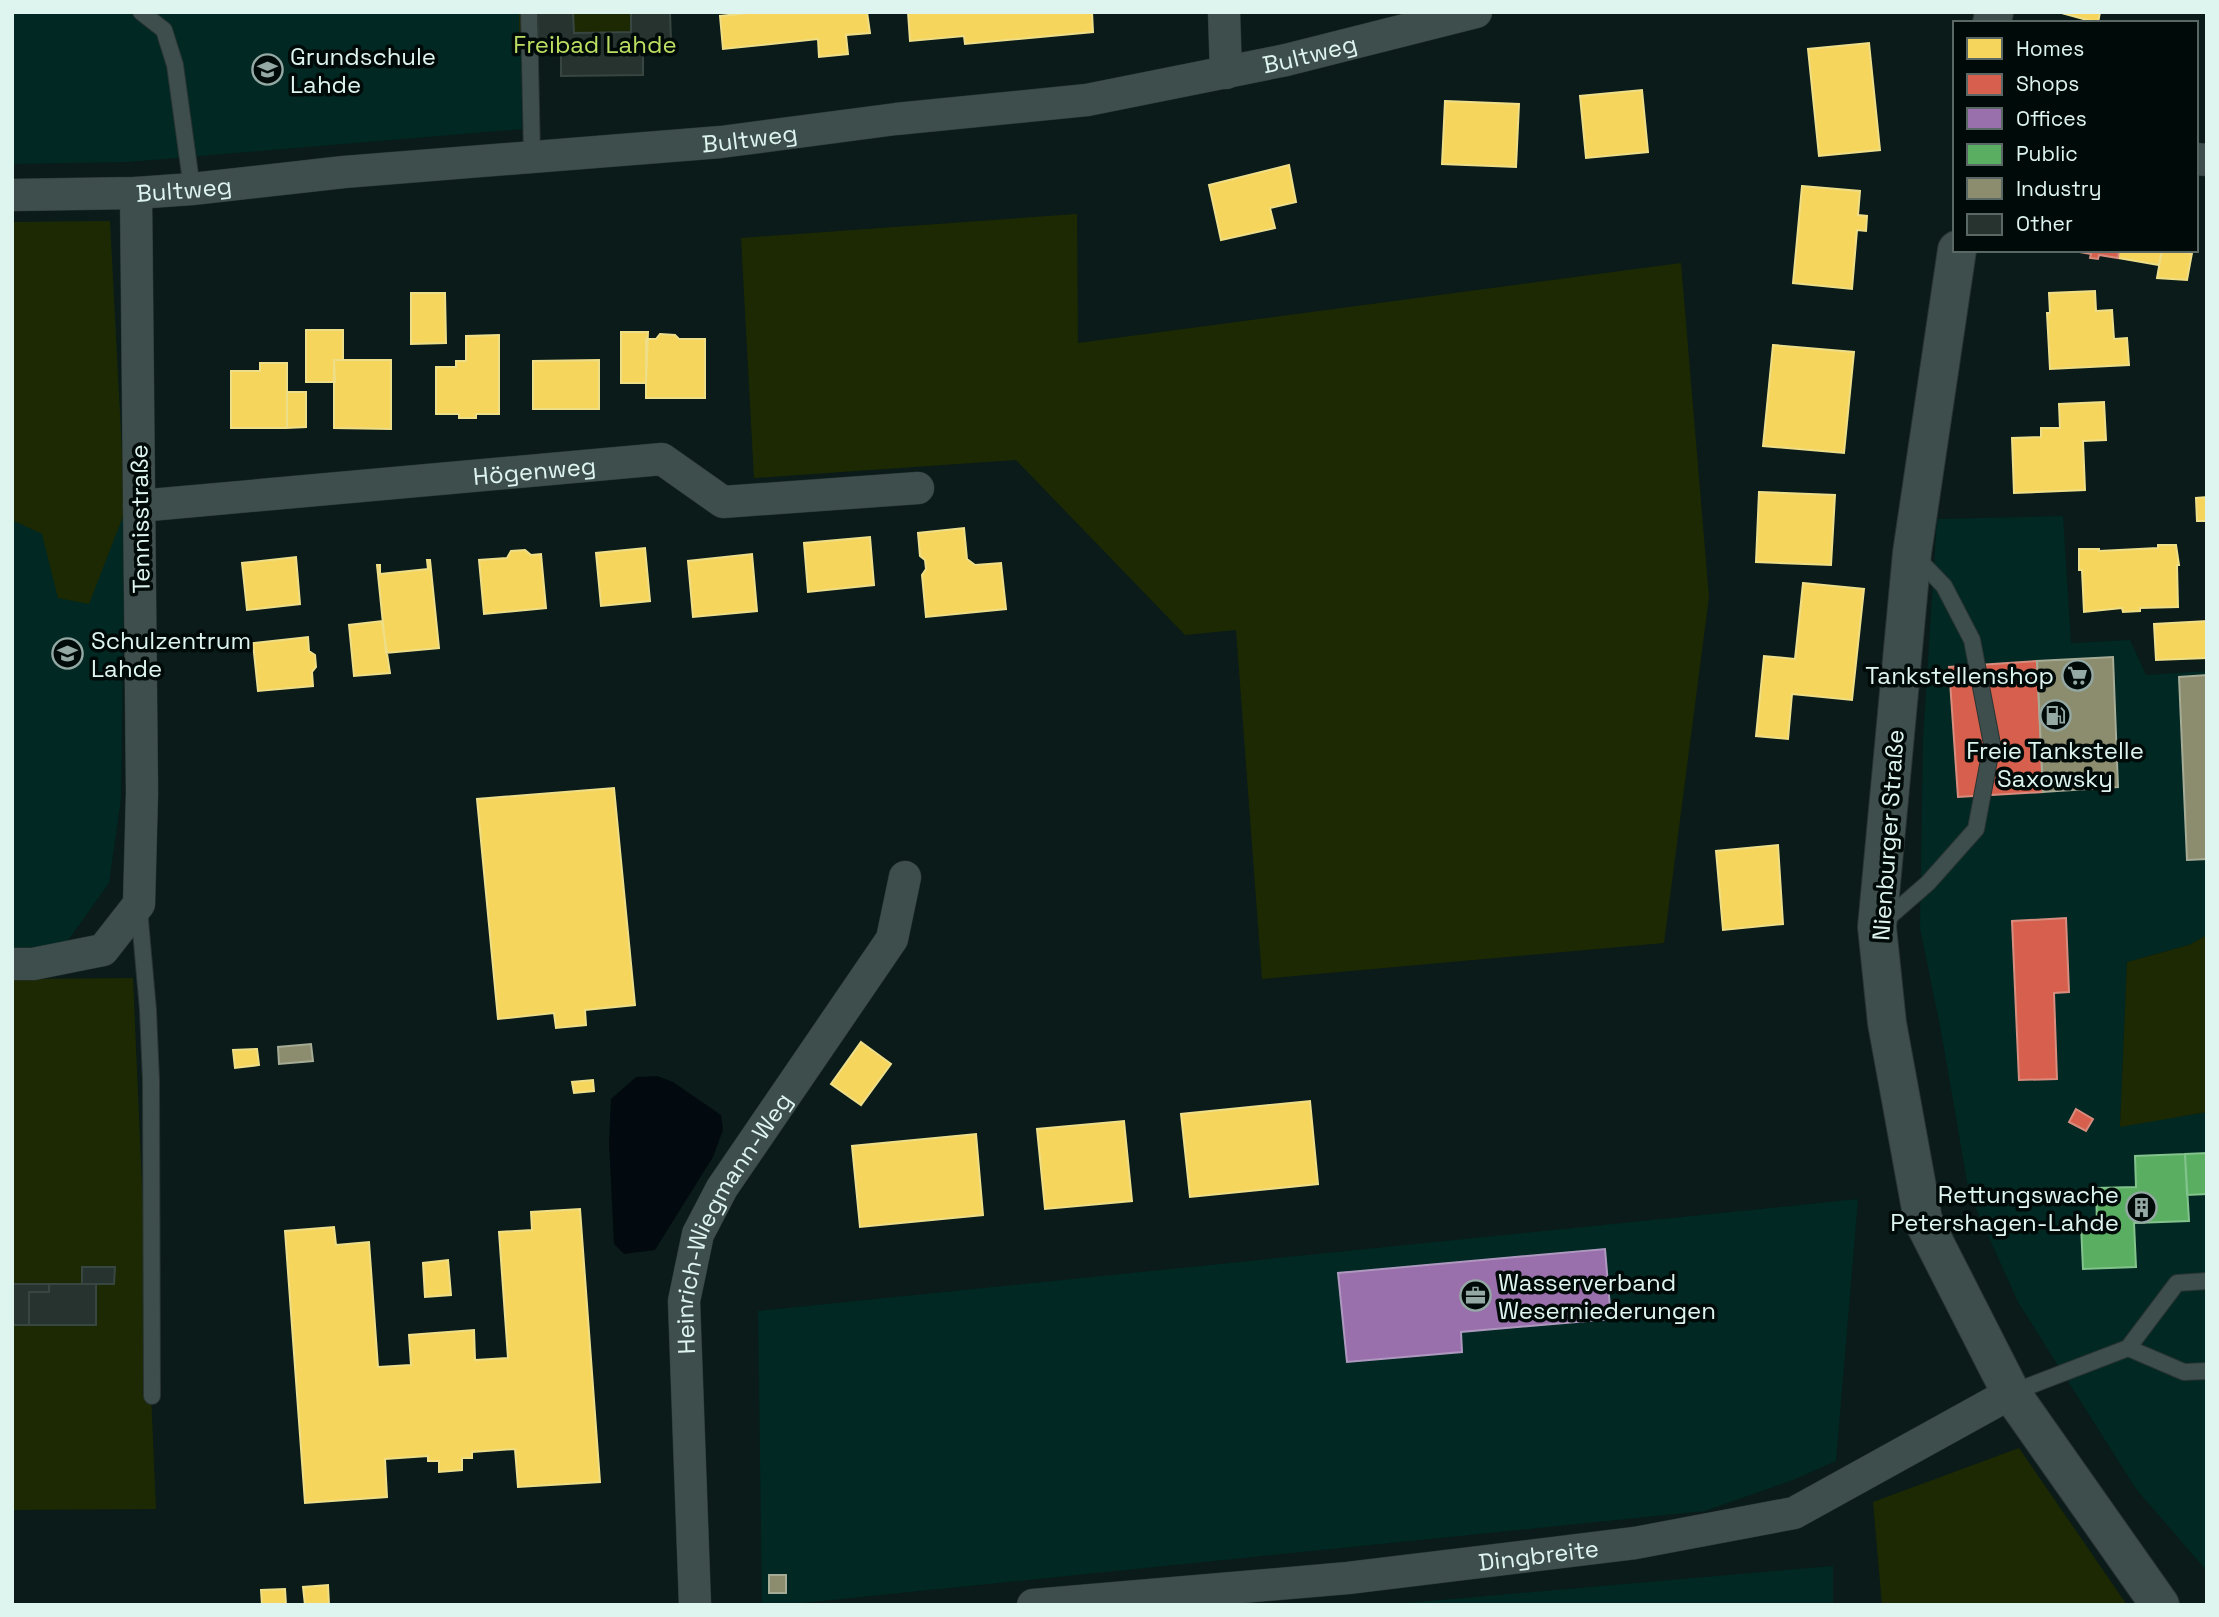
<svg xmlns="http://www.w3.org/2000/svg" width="2219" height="1617" viewBox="0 0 2219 1617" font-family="'Space Grotesk',sans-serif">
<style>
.built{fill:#012823}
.green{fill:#1d2903}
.water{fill:#020a10}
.homes{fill:#f6d55c;stroke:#efde88;stroke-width:2}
.shops{fill:#d6604d;stroke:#d88c7e;stroke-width:2}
.offices{fill:#9970ab;stroke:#ae98bf;stroke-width:2}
.public{fill:#5aae61;stroke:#82c38c;stroke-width:2}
.industry{fill:#8c8c6e;stroke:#a5ab95;stroke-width:2}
.building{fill:#27332f;stroke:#384641;stroke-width:2}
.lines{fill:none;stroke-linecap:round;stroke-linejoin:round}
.service-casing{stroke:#293433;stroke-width:18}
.minor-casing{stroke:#293433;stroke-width:33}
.tertiary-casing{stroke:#293433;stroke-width:40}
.service{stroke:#3e4e4c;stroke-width:16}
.minor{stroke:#3e4e4c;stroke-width:32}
.tertiary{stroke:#3e4e4c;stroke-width:38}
.labels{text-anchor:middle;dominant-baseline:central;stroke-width:7;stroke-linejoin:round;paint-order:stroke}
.park-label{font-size:24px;fill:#bcdf63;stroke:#000a08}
.street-label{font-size:24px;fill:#def4ef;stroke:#000a08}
.poi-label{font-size:24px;fill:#def4ef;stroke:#000a08;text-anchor:start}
</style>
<rect width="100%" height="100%" fill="#0a1b19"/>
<path class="built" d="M12,12H521L522,129L129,162L12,164Z
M110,221L125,511L121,798L109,883L64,946L12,948V222Z
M2063,516L2071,643L2130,640L2146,675L2207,671V935L2189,945L2127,962L2120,1126L2207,1112V1571L2136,1489L2018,1302L1969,1193L1941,1031L1920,928L1923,739L1937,519Z
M1858,1199L1836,1461L1793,1480L1705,1511L782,1605H762L758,1311Z
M1833,1566V1605H1383Z"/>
<path class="green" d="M519,12H670L671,42L643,43V75L561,76V44L519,43Z
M1077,214L1078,343L1681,263L1709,597L1664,943L1262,979L1236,630L1185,635L1016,460L754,478L741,238Z
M110,221L125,511L89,604L58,598L42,534L12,520V222Z
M2207,935V1112L2120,1127L2127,962L2189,945Z
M133,978L156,1509L12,1510V979Z
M2019,1448L2127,1605H1882L1873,1502Z"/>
<path class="water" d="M657,1076L673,1082L721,1115L723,1130L713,1157L655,1250L624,1254L614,1244L609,1142L611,1099L636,1077Z"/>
<path class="homes" d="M758,12H867L870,33L846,35L848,54L819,57L818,39L723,49L720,16Z
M908,12H1092L1093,32L965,44L964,36L910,41Z
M2058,12H2100L2098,23Z
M1869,43L1880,150L1819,156L1808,49Z
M1642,90L1648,152L1586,158L1580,96Z
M1445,101L1519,104L1516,167L1442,164Z
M1289,165L1296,202L1270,208L1275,228L1221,240L1209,185Z
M1802,186L1860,191L1858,215L1867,216L1866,231L1857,230L1852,289L1793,283Z
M2119,250H2162L2159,265L2118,258Z
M2162,250L2192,253L2187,280L2157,278Z
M2095,291L2096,311L2112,310L2114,339L2127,338L2129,365L2050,369L2047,313H2050L2049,293Z
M411,293H445L446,343L411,344Z
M306,330H343V360H334L335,382H306Z
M621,332H648L646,383H621Z
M660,334L675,335L679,339H705V398H646V339H656Z
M499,335V414H476V418H459V414H436V367H456V361H466V336Z
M1773,345L1854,352L1844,453L1763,446Z
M334,360H391V429L334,428Z
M599,360V409H533V361Z
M260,363H287V428H231V371H260Z
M287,392H306V427L287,428Z
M2104,402L2106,440L2083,441L2085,490L2014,493L2012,438L2041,437V428H2060L2059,404Z
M1759,492L1835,495L1831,565L1756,562Z
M2207,497V521H2197L2196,498Z
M964,528L967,559L975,565L1001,563L1006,609L926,617L922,575L926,569L925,560L920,556L918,533Z
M870,537L874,585L808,592L804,543Z
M2158,545H2176L2179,565H2177L2178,607L2140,608V611L2123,612L2122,608L2084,612L2082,570H2079V549H2099V551L2158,548Z
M645,548L650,601L601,606L596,553Z
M525,550L531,555L541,554L546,608L484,614L479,560L507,558L511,551Z
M752,554L757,611L693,617L688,561Z
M296,557L300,604L247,610L242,563Z
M427,560H430L439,648L386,653L377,565H380V574L428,569Z
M1803,583L1864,589L1852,700L1792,694L1788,739L1756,736L1764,656L1795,659Z
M382,621L390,673L354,676L349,625Z
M2207,621V658L2156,660L2154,624Z
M308,637L309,651L315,655L316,667L312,672L313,686L258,691L253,643Z
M614,788L635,1005L585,1010L586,1025L556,1028L554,1013L498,1019L477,799Z
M1778,845L1783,924L1723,930L1716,851Z
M861,1042L891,1064L861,1105L831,1084Z
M257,1049L259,1065L235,1068L233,1050Z
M593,1080L594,1091L574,1093L572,1082Z
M1310,1101L1318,1184L1190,1197L1181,1114Z
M1124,1121L1132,1201L1045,1209L1037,1129Z
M976,1134L983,1215L860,1227L852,1146Z
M580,1209L600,1482L518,1487L515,1449L472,1452V1458H462V1470L439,1472V1461H428V1456L385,1459L387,1497L305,1503L285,1231L334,1227L336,1245L369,1242L378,1367L411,1365L409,1335L474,1330L475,1360L508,1358L499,1232L532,1230L531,1212Z
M448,1260L451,1295L425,1297L423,1263Z
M328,1585L329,1605H305L303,1587Z
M285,1589L286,1605H262L261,1590Z"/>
<path class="shops" d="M2068,250H2119L2118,258L2099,255L2098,259L2090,258L2091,254Z
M2037,661L2043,792L1958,797L1949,667Z
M2066,918L2069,992L2054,993L2057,1079L2019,1080L2012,921Z
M2076,1109L2093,1119L2086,1131L2069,1122Z"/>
<path class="offices" d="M1605,1249L1611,1319L1461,1332L1462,1352L1347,1362L1338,1273Z"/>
<path class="public" d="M2207,1153V1194L2187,1195L2185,1154Z
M2185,1154L2189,1221L2134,1223L2136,1267L2083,1269L2081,1225L2097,1224L2096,1188L2136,1187L2135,1156Z"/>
<path class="industry" d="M2113,657L2118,787L2043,792L2037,661Z
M2207,675V859L2187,860L2179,677Z
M311,1044L313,1061L279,1064L278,1047Z
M769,1575H786V1593H769Z"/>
<path class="building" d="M537,12H573L574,33L631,32V12H670L671,42H643V75L561,76V43L538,44Z
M82,1267H115L114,1284H82Z
M12,1284H49V1292H29V1325H12Z
M49,1284H96V1325H29V1292H49Z"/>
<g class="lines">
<defs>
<path id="service" d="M141,12L164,30L175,65L192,189
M529,12L532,156
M139,909L148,1010L151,1080L152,1396
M1882,923L1928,883L1976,829L1992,744L1972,640L1944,586L1915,556
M2128,1348L2184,1372L2207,1371
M2011,1393L2128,1348L2177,1283L2207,1281"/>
<g id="minor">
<path d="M1224,12L1226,73"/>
<path d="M2196,159L2207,160"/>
<path id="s1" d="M12,195L136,193L192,189L344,172L721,142L896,119L1087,100L1286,60L1476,12"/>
<path id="s2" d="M139,506L662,459L723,502L918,488"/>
<path d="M12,964H33L103,950L139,904L142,793L136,193"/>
<path id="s3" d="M695,1605L684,1301L698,1234L722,1188L892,939L905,877"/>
<path id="s4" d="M1033,1605L1348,1578L1635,1543L1794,1513L2011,1393"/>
</g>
<path id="tertiary" d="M1992,23L1994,12
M1957,250L1912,553L1877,927L1887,1023L1923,1220L2011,1393L2160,1605"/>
</defs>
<use href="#service" class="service-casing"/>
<use href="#minor" class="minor-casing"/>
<use href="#tertiary" class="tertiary-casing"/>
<use href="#service" class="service"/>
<use href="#minor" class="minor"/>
<use href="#tertiary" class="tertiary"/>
</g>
<defs>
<symbol id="school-ring" viewBox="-11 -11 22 22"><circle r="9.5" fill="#000a08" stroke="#94a8a4" stroke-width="1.5"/><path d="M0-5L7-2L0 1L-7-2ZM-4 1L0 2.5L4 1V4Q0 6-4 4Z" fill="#94a8a4"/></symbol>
<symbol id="supermarket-ring" viewBox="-11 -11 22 22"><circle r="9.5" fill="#000a08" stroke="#94a8a4" stroke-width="1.5"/><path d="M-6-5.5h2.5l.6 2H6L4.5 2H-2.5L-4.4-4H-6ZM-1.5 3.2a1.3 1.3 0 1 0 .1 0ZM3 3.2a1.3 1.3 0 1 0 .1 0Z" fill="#94a8a4"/></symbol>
<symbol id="fuel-ring" viewBox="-11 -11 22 22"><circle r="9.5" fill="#000a08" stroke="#94a8a4" stroke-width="1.5"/><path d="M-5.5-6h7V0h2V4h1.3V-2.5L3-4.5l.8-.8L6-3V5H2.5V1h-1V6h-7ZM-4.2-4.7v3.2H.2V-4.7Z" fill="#94a8a4"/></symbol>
<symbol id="building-ring" viewBox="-11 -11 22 22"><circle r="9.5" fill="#000a08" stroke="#94a8a4" stroke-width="1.5"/><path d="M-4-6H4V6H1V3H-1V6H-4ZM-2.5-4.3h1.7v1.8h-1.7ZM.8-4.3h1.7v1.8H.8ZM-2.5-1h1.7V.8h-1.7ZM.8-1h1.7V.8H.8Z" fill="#94a8a4"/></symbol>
<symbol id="office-ring" viewBox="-11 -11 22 22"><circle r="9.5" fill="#000a08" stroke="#94a8a4" stroke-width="1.5"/><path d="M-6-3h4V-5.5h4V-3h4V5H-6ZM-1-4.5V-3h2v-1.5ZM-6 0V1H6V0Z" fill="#94a8a4"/></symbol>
</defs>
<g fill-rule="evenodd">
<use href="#school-ring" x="250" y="52" width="35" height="35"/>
<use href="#school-ring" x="50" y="636" width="35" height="35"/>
<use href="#supermarket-ring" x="2060" y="658" width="35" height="35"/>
<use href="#fuel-ring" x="2038" y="698" width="35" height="35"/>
<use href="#building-ring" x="2124" y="1190" width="35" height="35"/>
<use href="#office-ring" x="1458" y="1278" width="35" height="35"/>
</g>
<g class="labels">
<g class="park-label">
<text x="595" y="44">Freibad Lahde</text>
</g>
<g class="street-label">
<text stroke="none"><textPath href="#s1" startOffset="1307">Bultweg</textPath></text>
<text stroke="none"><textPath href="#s1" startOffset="740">Bultweg</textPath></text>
<text stroke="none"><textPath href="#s1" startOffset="172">Bultweg</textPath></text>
<text stroke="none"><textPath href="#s2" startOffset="397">Högenweg</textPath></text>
<text transform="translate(140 519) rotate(-91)">Tennisstraße</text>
<text transform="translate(1888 835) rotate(-86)">Nienburger Straße</text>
<text stroke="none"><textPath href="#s3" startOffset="394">Heinrich-Wiegmann-Weg</textPath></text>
<text stroke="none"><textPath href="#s4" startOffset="508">Dingbreite</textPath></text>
</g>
<g class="poi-label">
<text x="290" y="56">Grundschule<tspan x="290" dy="28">Lahde</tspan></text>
<text x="91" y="640">Schulzentrum<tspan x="91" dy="28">Lahde</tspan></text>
<text x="2054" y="675" text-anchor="end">Tankstellenshop</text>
<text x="2055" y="750" text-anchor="middle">Freie Tankstelle<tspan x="2055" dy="28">Saxowsky</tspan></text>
<text x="2119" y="1194" text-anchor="end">Rettungswache<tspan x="2119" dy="28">Petershagen-Lahde</tspan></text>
<text x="1498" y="1282">Wasserverband<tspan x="1498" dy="28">Weserniederungen</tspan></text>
</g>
</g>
<rect width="2219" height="1617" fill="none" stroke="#def4ef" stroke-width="28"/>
<rect x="1953" y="21" width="245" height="231" fill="#000a08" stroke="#596864" stroke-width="2"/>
<rect x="1967" y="38" width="35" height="21" fill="#f6d55c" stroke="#596864" stroke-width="2"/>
<text x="2016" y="56" font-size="21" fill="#def4ef">Homes</text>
<rect x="1967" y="74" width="35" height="21" fill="#d6604d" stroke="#596864" stroke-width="2"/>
<text x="2016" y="91" font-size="21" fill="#def4ef">Shops</text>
<rect x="1967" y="108" width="35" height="21" fill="#9970ab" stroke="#596864" stroke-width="2"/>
<text x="2016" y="126" font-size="21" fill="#def4ef">Offices</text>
<rect x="1967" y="144" width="35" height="21" fill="#5aae61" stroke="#596864" stroke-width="2"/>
<text x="2016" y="161" font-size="21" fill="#def4ef">Public</text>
<rect x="1967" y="178" width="35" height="21" fill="#8c8c6e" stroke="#596864" stroke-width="2"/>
<text x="2016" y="196" font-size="21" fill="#def4ef">Industry</text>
<rect x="1967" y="214" width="35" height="21" fill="#27332f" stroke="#596864" stroke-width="2"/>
<text x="2016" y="231" font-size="21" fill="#def4ef">Other</text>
</svg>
